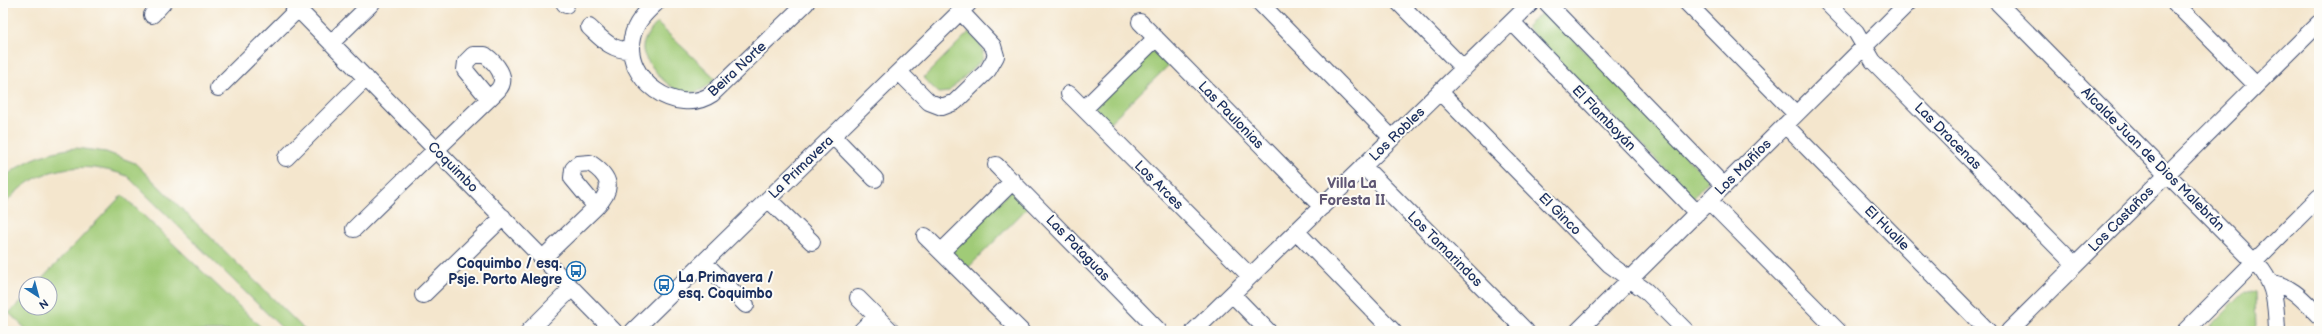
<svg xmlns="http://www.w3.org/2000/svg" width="2322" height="334" viewBox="0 0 2322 334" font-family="'Balsamiq Sans',sans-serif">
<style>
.green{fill:#a0cb77;stroke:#5e7d6a}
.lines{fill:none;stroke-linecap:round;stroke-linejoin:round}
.minor-casing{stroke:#3c4a6f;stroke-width:18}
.minor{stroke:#fff;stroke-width:16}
.labels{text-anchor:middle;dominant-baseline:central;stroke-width:4;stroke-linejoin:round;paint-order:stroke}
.street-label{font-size:14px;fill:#1b2f5e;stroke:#fdfcf7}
.poi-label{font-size:14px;font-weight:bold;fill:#1b2f5e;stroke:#fdfcf7;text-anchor:end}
.neighbourhood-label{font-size:15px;font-weight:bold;fill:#605875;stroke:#fdfcf7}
</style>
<rect width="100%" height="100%" fill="#fdfcf7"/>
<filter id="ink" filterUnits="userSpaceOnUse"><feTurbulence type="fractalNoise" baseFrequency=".025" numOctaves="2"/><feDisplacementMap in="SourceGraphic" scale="8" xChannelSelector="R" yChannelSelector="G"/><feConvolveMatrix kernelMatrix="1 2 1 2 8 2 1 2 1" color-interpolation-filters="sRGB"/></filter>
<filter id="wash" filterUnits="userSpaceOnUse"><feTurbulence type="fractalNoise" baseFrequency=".012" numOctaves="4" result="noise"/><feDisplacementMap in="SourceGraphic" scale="16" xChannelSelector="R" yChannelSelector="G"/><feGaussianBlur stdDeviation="0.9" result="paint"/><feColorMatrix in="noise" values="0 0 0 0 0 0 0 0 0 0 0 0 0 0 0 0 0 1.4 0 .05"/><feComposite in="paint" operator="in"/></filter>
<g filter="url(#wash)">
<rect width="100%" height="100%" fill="#f4e6cd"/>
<path class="green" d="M1545,10L1709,180L1693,198L1526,27Z
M657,23L715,78C694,105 669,91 653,68C648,62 642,54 643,46C645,36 651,30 657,23Z
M969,32C978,42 986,47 982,60L948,92L939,93L923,78Z
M1155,48L1170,64L1109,123L1094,107Z
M76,148L106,152L135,163L306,331H285L127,176C83,159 32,166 3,207V179C23,160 49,151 76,148Z
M1013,188L1030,205L968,268L951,251Z
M122,195L265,331H28L9,313L26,296V308H50V284H37Z
M2245,291L2255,293L2256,331H2205Z"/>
</g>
<g filter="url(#ink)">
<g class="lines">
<defs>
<path id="minor" d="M292,3L614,331
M564,3L566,5
M656,3C645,13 635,23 632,38C623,79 677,118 712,94L806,3
M1260,3L1392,138
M1399,3L1464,69
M1547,3L1724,186
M1687,3L1796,114
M1827,3L1856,32L1873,61L2075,265
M1998,3L2262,270C2276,289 2276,309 2277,331
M2175,3L2256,85
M152,15L163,3
M1140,22L1322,207
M1512,22L1697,213
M589,27C602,39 612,51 630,50
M331,43L372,3
M899,72L929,102L942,107L955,102L988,70L996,56L993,46L960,11
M218,88L298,9
M1440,92L1609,264L1646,291L1686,331
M1069,94L1250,276
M1084,109L1156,38
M1785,125L1988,331
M833,136L875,179
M286,158L366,78
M996,165L1159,331
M1363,166L1526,331
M768,199L812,242
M1709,201L1838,331
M354,229C401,182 450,137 498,90C509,78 496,63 485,55H473L466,62L465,70L489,99
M1296,231L1393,331
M925,236L1021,331
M941,252L1013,181
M543,258L596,207C614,189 611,177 590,163L578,164L573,169L572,178L596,207
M704,262L746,305
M2271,283C2293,286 2304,301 2319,316
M1232,294L1268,331
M423,295L503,217
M858,298L891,331
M529,331L572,288
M633,331L969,3
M861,331L876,316
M1194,331L1531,3
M1578,331L1908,3
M2009,331L2319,23
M2185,331L2319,197"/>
</defs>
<use href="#minor" class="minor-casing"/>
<use href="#minor" class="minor"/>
</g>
</g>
<defs>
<symbol id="bus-ring" viewBox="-11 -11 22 22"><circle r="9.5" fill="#fdfcf7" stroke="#1f6fb2" stroke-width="1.5"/><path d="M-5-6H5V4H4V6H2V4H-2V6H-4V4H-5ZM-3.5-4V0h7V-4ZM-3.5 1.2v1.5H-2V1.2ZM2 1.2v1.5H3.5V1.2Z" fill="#1f6fb2"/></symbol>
</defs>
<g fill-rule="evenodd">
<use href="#bus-ring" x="565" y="260" width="22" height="22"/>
<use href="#bus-ring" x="653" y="274" width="22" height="22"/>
</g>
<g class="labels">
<g class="street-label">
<text transform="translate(737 69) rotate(-43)">Beira Norte</text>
<text transform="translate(1231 115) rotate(46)">Las Paulonias</text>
<text transform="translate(1604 118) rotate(46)">El Flamboyán</text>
<text transform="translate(1397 134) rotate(-44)">Los Robles</text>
<text transform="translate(1948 136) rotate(45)">Las Dracenas</text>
<text transform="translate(2153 159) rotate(45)">Alcalde Juan de Dios Malebrán</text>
<text transform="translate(453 167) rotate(45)">Coquimbo</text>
<text transform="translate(801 167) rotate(-44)">La Primavera</text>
<text transform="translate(1743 167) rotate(-45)">Los Mañíos</text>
<text transform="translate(1159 185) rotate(45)">Los Arces</text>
<text transform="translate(1560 214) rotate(45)">El Ginco</text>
<text transform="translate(2121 219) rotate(-45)">Los Castaños</text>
<text transform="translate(1887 228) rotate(45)">El Hualle</text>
<text transform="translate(1078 248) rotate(46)">Las Pataguas</text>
<text transform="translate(1445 249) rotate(45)">Los Tamarindos</text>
</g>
<g class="poi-label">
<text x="562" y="263">Coquimbo / esq.<tspan x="562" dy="16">Psje. Porto Alegre</tspan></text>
<text x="678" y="277" text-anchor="start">La Primavera /<tspan x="678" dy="16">esq. Coquimbo</tspan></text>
</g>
<g class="neighbourhood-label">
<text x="1352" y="183">Villa La<tspan x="1352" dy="17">Foresta II</tspan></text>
</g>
</g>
<rect width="2322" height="334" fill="none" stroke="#fdfcf7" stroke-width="16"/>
<g transform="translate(38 296) rotate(144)"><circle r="19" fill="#fdfcf7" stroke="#a3aaba"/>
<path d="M0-3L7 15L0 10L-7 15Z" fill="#1f6fb2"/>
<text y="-6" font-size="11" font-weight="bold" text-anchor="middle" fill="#1b2f5e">N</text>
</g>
</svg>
